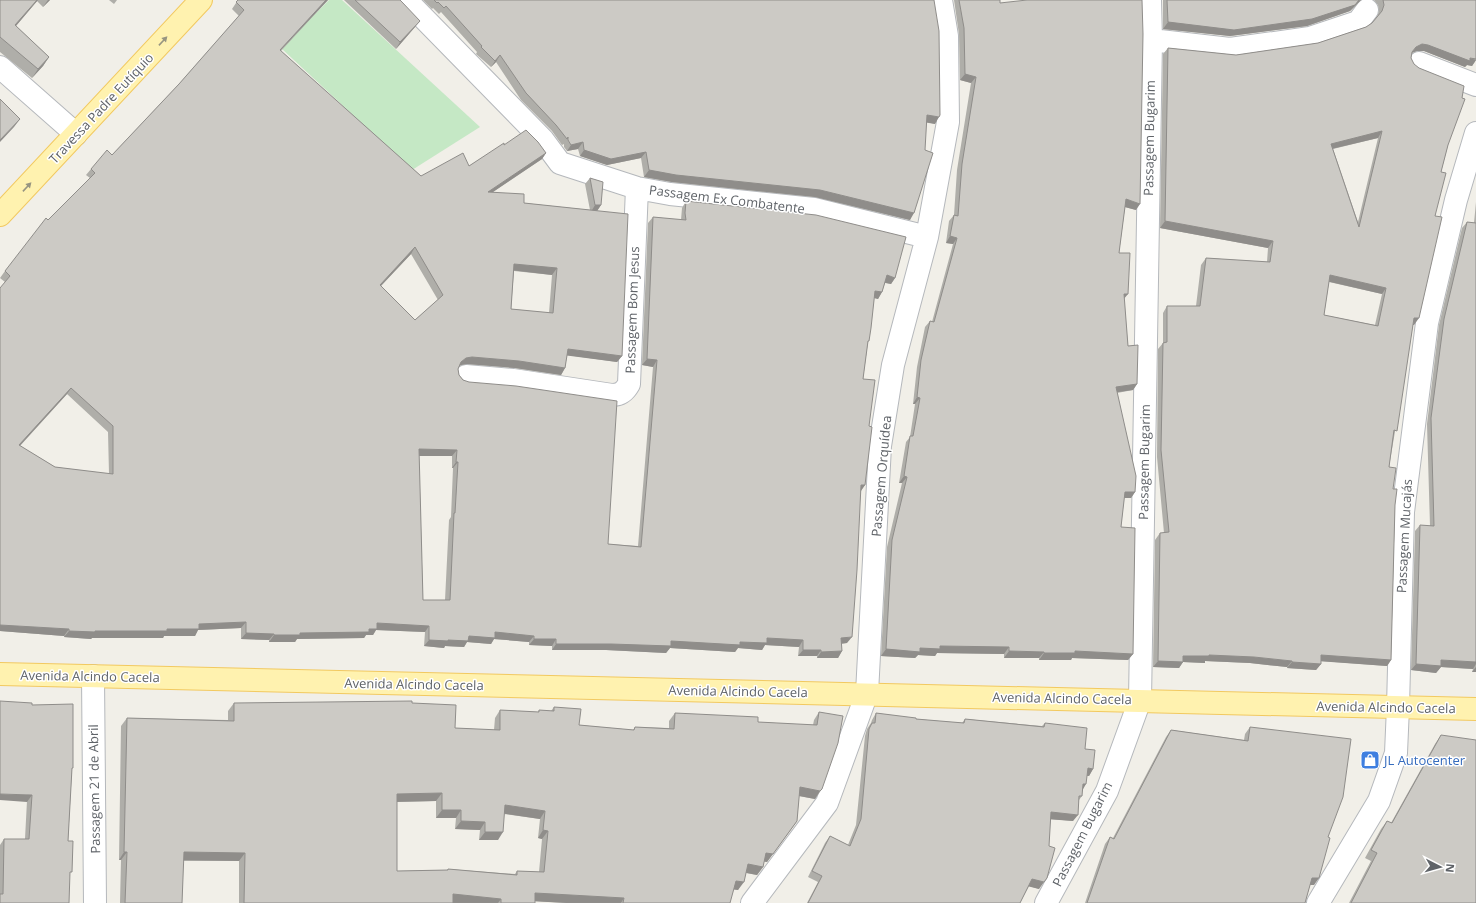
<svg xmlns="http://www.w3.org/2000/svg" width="1476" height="903" viewBox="0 0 1476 903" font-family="'Open Sans',sans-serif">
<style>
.green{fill:#c5e8c5}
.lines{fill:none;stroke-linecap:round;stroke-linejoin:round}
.minor-casing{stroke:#b5b8bc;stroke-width:24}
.major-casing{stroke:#f2c960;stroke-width:24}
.minor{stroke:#fff;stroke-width:22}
.major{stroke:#fff2af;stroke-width:22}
.wall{fill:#afaea9;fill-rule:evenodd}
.shaded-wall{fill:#8f8d8a}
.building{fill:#cccac5;stroke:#8f8d8a;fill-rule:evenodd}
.oneway{fill:#979581}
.labels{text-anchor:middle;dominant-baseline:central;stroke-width:3;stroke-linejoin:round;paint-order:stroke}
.street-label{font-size:13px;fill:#5f6368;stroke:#fff}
.shop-label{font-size:13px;fill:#366cbe;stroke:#fff;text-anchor:start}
</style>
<rect width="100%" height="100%" fill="#f1efe8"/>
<path class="green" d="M329,0H342L480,127L412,170L281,48Z"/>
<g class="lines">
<defs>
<path id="minor" d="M406,0L543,140L560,163L637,188L670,194L814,209L927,237
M1151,40L1230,49L1310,38L1358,22L1367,10
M1419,63L1476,85
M0,67L76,134
M466,376L513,380L612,395C621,395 625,391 629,384L637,188
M93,676L95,903
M752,903L827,803L867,693L880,446L893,365L927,237L948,122L947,36L941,0
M1046,903L1107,791L1140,700L1151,40L1150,0
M1318,903L1379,801L1396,753L1398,707L1403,512L1427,323L1456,200L1476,133"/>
<path id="major" d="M0,215L201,0
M0,674L1476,709"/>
</defs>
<use href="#minor" class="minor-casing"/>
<use href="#major" class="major-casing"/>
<use href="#minor" class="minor"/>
<use href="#major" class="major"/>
</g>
<path class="wall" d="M0,0H50L43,7L37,1L16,26L49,57L43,66L32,78L0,52Z
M109,0H117L114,4Z
M238,0H328L281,51L421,176L469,166L504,145L546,153L542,159L493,192L524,203L590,210L585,184L590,178L601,205L597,211L622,356L617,362L567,355L565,368L561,375L515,368L467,364L461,365L459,366L458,369L459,375L608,544L638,546L653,367L642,365L648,223L653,217L681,220L682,208L686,201L895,278L891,284L885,283L882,292L878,299L874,298L863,379L869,426L865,485L861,491L847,643L841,644L842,651L838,658H817V656H798L799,647L765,645L762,650L738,648L735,652L670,648L666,653L606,650H552V646L529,645V642L494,639L491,644L467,642L464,647L445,646L444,648L424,646L425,632L376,630L373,635H366L364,638L297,639L295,642H269V640L241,639V628L198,630L195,636H164L163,638H92L91,639L64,637V636L0,631L5,282L0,278L5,271L48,220L90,178L86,175L91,169L112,155L179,84L239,16L232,9ZM411,254L438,300L415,320L381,286ZM514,271L552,275L549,313L511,309ZM67,394L108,432L109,474L55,467L20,446ZM419,456H452V468H453L451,517L449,520L445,600H423Z
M344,0H400L415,27L396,49Z
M423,0H934L935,124L927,122L910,220L815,197L672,182L644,177L641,158L607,165L580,156L578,149L567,151L564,147V144L562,145L552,131L521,100L496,62L491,67L476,54L477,52L441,12L439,14L433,8L432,9Z
M954,0H1000V3L1136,210L1125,207L1119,253L1124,299L1128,346L1137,384L1133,390L1117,393L1135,492L1131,498H1124L1121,527L1133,654L1128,660L1072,658L1071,660H1039V658H1004V654L937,653L935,656L918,655L915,658L881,656L887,547L902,483H899L906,442L910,437L915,404H913L917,367L925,327L930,321L932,322L953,244L946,243L949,221L954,215L957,170L971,83L960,80L959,34Z
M1163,0H1361L1350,11L1307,26L1230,36L1163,29Z
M1374,0H1476V60L1472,66L1467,65L1465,67L1424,51H1417L1412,53L1411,58L1448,145L1441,172L1435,216L1414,325H1413L1389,467L1393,489L1395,505L1391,660L1387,666L1321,661V664L1316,670L1287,668V667L1250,663L1205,661V663L1183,662L1179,668L1153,667L1155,540L1160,533H1164L1157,457L1158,349L1163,343V313L1167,306H1196L1201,265L1206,258L1267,262L1268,248L1160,228L1163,54L1168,48L1236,55L1318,43L1366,27L1372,23L1377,17L1379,11L1378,5ZM1378,138L1358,222L1333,149ZM1329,282L1382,294L1375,325L1324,315Z
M1476,202V672H1472L1473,669L1441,667L1436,673L1411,670L1415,531L1420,525L1430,526L1427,424L1439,325L1462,228L1467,222L1474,223Z
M234,703H412L455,728L494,730L495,718L500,710L538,712L539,710L551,711L554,707L579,725L633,730L635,727L669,728V721L675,713L758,722L813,725L814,720L819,712L822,789L815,799L799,796L797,821L767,862L764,861L763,867L757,875L746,873L738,890L733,889L729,903H567L535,901V903H239V861H183L182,903H120L121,860H119L121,726L127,718L228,720V711ZM436,801V818H456L455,829L480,830L479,840H498L504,814L540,819L538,838L542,839L539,872L517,871L515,874L448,869L447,870L397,871V802Z
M32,705L72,770L68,841L70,876L0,903V845L4,839H25Z
M876,713L916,719L962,723L965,719L1042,726L1045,723L1085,749L1093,769L1089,776H1087L1082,790V796L1079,800L1073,821L1051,819L1039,889L1029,886L1020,903H807L818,882L808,877L825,843L830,836L848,845L856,825L865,736L867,729L871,723L872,720Z
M1250,727L1328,837L1314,885H1310L1305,903H1085L1105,844L1110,837L1113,838L1166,737L1171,730L1244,740L1245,734Z
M1441,735L1476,903H1349L1371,861L1365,858L1381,829L1387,821L1391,823L1435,744Z"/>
<path class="shaded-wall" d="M37,0H38L9,34L15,25Z
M48,0H50L43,7Z
M326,0H328L275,56L280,50Z
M1361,0L1350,11L1307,26L1230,36L1163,29L1168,22Z
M420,21L415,27L396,49L400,42Z
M1422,44L1428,45L1476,60L1472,66L1467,65L1465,67L1424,51H1417L1411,53L1408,58L1416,47Z
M500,55L496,62L491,67L495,61Z
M49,57L43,66L32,78L38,69Z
M965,74L976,77L971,83L960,80Z
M927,115L939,117L935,124L923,122Z
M20,119L14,127L0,142V140Z
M1382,131L1378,138L1327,150L1331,144Z
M583,142L578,149L567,151L571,145Z
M584,150L646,152L641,158L607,165L580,156Z
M546,153L542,159L484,198L488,192Z
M649,170L820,190L914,213L910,220L815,197L672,182L644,177Z
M1126,199L1140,204L1136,210L1121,206Z
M595,205H601L597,211L591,212Z
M1165,221L1273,241L1268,248L1160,228Z
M950,236L957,238L953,244L946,243Z
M415,247L411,254L376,291L380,285Z
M514,264L557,268L552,275L510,270Z
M887,275L895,278L891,284L882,282Z
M1330,275L1386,288L1382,294L1326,281Z
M875,291L882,292L878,299L871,297Z
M1124,294H1128L1123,300Z
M1414,318H1419L1414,325H1409Z
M568,349L622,356L617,362L563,355Z
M472,357L519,361L565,368L561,375L515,368L467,364L461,365L456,369L461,362L466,358Z
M647,359L657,360L653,367L642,365Z
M1137,384L1133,390L1111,393L1116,387Z
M71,388L67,394L14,452L19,445Z
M917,397L920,398L915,404H913Z
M419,449L457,450L452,456H414Z
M456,462H458L453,468H452Z
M904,476L907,477L902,483H899Z
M861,485H865L860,492Z
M1125,492H1135L1131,498H1120Z
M246,622L241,628L198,630L195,636H164L163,638H92L91,639L64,637L69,631H95L167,629L199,624Z
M377,623L429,626L425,632L376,630L373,635H366L364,638L297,639L295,642H269L274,635L300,633L369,629Z
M0,625L69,629L64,636L0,631Z
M495,632L534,636L529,642L494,639L491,644L467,642L464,647L445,646L444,648L424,646L429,640H448L469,636Z
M246,633L274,634L269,640L241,639Z
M852,637L847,643L836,644L841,638Z
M767,638L803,640L799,647L765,645L762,650L738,648L735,652L670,648L666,653L606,650H552L556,644L671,641L740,642Z
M534,639H556L552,646L529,645Z
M940,646L1009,647L1004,654L937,653L935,656L918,655L915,658L881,656L886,649L920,648Z
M803,650H821L817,656H798Z
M842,651L838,658H817L821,652Z
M1009,651L1044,652L1039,658H1004Z
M1075,651L1133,654L1128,660L1072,658L1071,660H1039L1044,653Z
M1209,655L1254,657L1292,661L1287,667L1250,663L1205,661V663L1183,662L1179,668L1153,667L1158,661L1183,656Z
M1321,655L1391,660L1387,666L1317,661Z
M1441,660L1476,662V664L1473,669L1441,667L1436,673L1411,670L1416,664Z
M1292,662L1321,664L1316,670L1287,668Z
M1476,667V672H1472Z
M1088,768L1093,769L1089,776L1083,775Z
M1083,784H1086L1082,791Z
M800,787L820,791L815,799L794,795Z
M442,793L436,801L391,802L397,794Z
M0,794L32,795L27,802L0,800Z
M505,805L545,811L540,819L499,813Z
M442,810H461L456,818H436Z
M1051,812L1078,815L1073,821L1046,819Z
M461,821L485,822L480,830L455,829Z
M797,821L767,862L761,861L766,853Z
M543,830L548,831L542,839L538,838Z
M485,832H503L498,840H479Z
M124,852H127L121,860H119Z
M184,852L245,853L239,861L178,860Z
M748,864L763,867L757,875L742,872Z
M1312,878H1319L1314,885H1307Z
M1032,879L1044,882L1039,889L1027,886Z
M736,881L744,882L738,890L730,889Z
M535,893L624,898L621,903H567L529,901Z
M453,894L501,899L498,903H453Z"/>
<path class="building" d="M0,0H37L15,25L49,57L38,69L0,37Z
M238,0H326L280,50L421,176L463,153L469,166L504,143V145L526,130L538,142L546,153L488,192L524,194V203L628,214L622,356L568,349L565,368L519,361L472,357L466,358L461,362L458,369L459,375L463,380L469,382L516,386L617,401L608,544L641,547L657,360L647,359L653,217L686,220L685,213L686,201L816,215L906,237L895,278L887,275L882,292L875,291L871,328L869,341H868L863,379L875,380L869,426L872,427L865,485H861L857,570L852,637L841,638L842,651L821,652V650H803V640L767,638V643L740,642V645L671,641V646L611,644H556V639H534V636L495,632V638L469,636L468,641L448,640V641L429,640V626L377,623V629H369V632L300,633V635H274V634L246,633V622L199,624V629H167V631H95V632L69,631V629L0,625V288L10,276L5,271L46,218L48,220L95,173L91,169L107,150L112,155L179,84L244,10L236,2ZM415,247L443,295L415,320L380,285ZM514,264L557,268L553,313L511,309ZM71,388L113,426V474L55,467L19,445ZM419,449L457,450L456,462H458L455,513H454L450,600H423Z
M355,0H400L402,2L420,21L400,42Z
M434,0H934L939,31L940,115L939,117L927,115L925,150L933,153L914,213L820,190L676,175L649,170L646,152L611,159L584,150L583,142L571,145L568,140V137L567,139L556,125L526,93L500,55L495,61L481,47L482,46L446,6L444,8L438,2L437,3Z
M959,0H1000V3L1027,0H1142L1143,34L1140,204L1126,199L1119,253H1130L1128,294H1124L1128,346L1138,345L1137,384L1116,387L1136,476L1135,492H1125L1121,527L1135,528L1133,654L1075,651V653H1044V652L1009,651V647L940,646V649L920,648V652L886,649L892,540L907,477L904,476L910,436H913L920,398L917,397L921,360L930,321L934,322L957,238L950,236L954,215L958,216L962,164L976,77L965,74L964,28Z
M1167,0H1359L1355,5L1312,19L1234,30L1168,22Z
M1383,0H1476V59L1470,58V61L1428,45L1422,44L1416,47L1412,52L1411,58L1414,64L1419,68L1464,86L1462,98L1465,99L1448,145L1441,172L1446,173L1435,216L1442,217L1419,318H1414L1397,431L1394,430L1389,467L1396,468L1393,489H1397L1395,505L1391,660L1321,655V664L1292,662V661L1254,657L1209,655V656H1183V662L1158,661L1160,533L1169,532L1161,450L1163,343L1167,342V306H1200L1206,258L1270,262L1273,241L1165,221L1168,48L1236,55L1318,43L1366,27L1372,23L1382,11L1384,5ZM1382,131L1359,227L1331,144ZM1330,275L1386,288L1378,326L1324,315Z
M0,99L20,119L0,140Z
M590,178L603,182L601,205H595Z
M1467,222L1476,223V662L1441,660V666L1416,664L1420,525L1434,526L1431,418L1444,319Z
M0,701L32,703V705L73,704V768H72L68,841H73L72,872H70L69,903H0V894H3L4,839H29L32,795L0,794Z
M412,701V703L456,705L455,728L500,730V710L539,712V710L554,711V707L581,709L579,725L634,730L635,727L674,729L675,713L758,717V722L817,725L819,712L843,716L838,743L822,789L820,791L800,787L797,821L773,854L766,853L763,867L748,864L744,882L736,881L730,903H623L624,898L535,893V903H501V899L453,894V903H244L245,853L184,852L182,903H125L127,852H124L127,718L234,721V703ZM442,793V810H461V821L485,822V832H503L505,805L545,811L543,830L548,831L544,872L517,871V875L448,869V870L397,871V794Z
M876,713L916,718V719L964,723L965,719L1044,727L1045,723L1087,728L1085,749L1095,750L1093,769L1088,768L1086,784H1083L1082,796H1079L1078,815L1051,812L1049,846L1055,848L1047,878L1044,882L1032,879L1020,903H808L822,876L812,871L830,836L850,846L861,819L869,729L872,723H875Z
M1250,727L1351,739L1343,797L1328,837L1330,838L1319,878H1312L1305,903H1087L1110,837L1114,839L1171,730L1248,741Z
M1441,735L1476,740V903H1351L1377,853L1371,850L1387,821L1392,823Z"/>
<defs><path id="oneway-solid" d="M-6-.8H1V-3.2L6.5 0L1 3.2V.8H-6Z"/></defs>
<g class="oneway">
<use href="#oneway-solid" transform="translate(163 41) rotate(-47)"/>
<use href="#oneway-solid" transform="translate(27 187) rotate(-47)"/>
</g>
<defs>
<symbol id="shop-square" viewBox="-11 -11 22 22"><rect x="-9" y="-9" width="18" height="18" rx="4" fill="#3f7fe0" stroke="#fff"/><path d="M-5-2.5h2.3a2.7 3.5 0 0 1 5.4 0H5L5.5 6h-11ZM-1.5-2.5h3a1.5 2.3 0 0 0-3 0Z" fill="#fff"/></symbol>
</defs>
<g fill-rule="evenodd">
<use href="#shop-square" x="1359" y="749" width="22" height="22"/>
</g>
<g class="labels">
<g class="street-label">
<text transform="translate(101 108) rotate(-47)">Travessa Padre Eutíquio</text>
<text transform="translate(1149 138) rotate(-89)">Passagem Bugarim</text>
<text transform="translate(727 199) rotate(7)">Passagem Ex Combatente</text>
<text transform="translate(632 310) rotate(-88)">Passagem Bom Jesus</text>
<text transform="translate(1144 462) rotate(-89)">Passagem Bugarim</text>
<text transform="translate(881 476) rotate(-85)">Passagem Orquídea</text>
<text transform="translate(1404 536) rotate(-87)">Passagem Mucajás</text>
<text transform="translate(90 676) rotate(1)">Avenida Alcindo Cacela</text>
<text transform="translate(414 684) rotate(1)">Avenida Alcindo Cacela</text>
<text transform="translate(738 691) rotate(1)">Avenida Alcindo Cacela</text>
<text transform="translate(1062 698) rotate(1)">Avenida Alcindo Cacela</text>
<text transform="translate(1386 707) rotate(1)">Avenida Alcindo Cacela</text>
<text transform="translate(94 789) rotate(-91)">Passagem 21 de Abril</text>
<text transform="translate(1082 834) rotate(-63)">Passagem Bugarim</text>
</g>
<g class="shop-label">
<text x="1384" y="760">JL Autocenter</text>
</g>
</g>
<g transform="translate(1440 867) rotate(96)" stroke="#ffffff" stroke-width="3" paint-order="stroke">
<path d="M0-3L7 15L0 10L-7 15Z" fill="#5f6368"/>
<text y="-6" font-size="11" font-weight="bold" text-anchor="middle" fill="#5f6368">N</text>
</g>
</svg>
